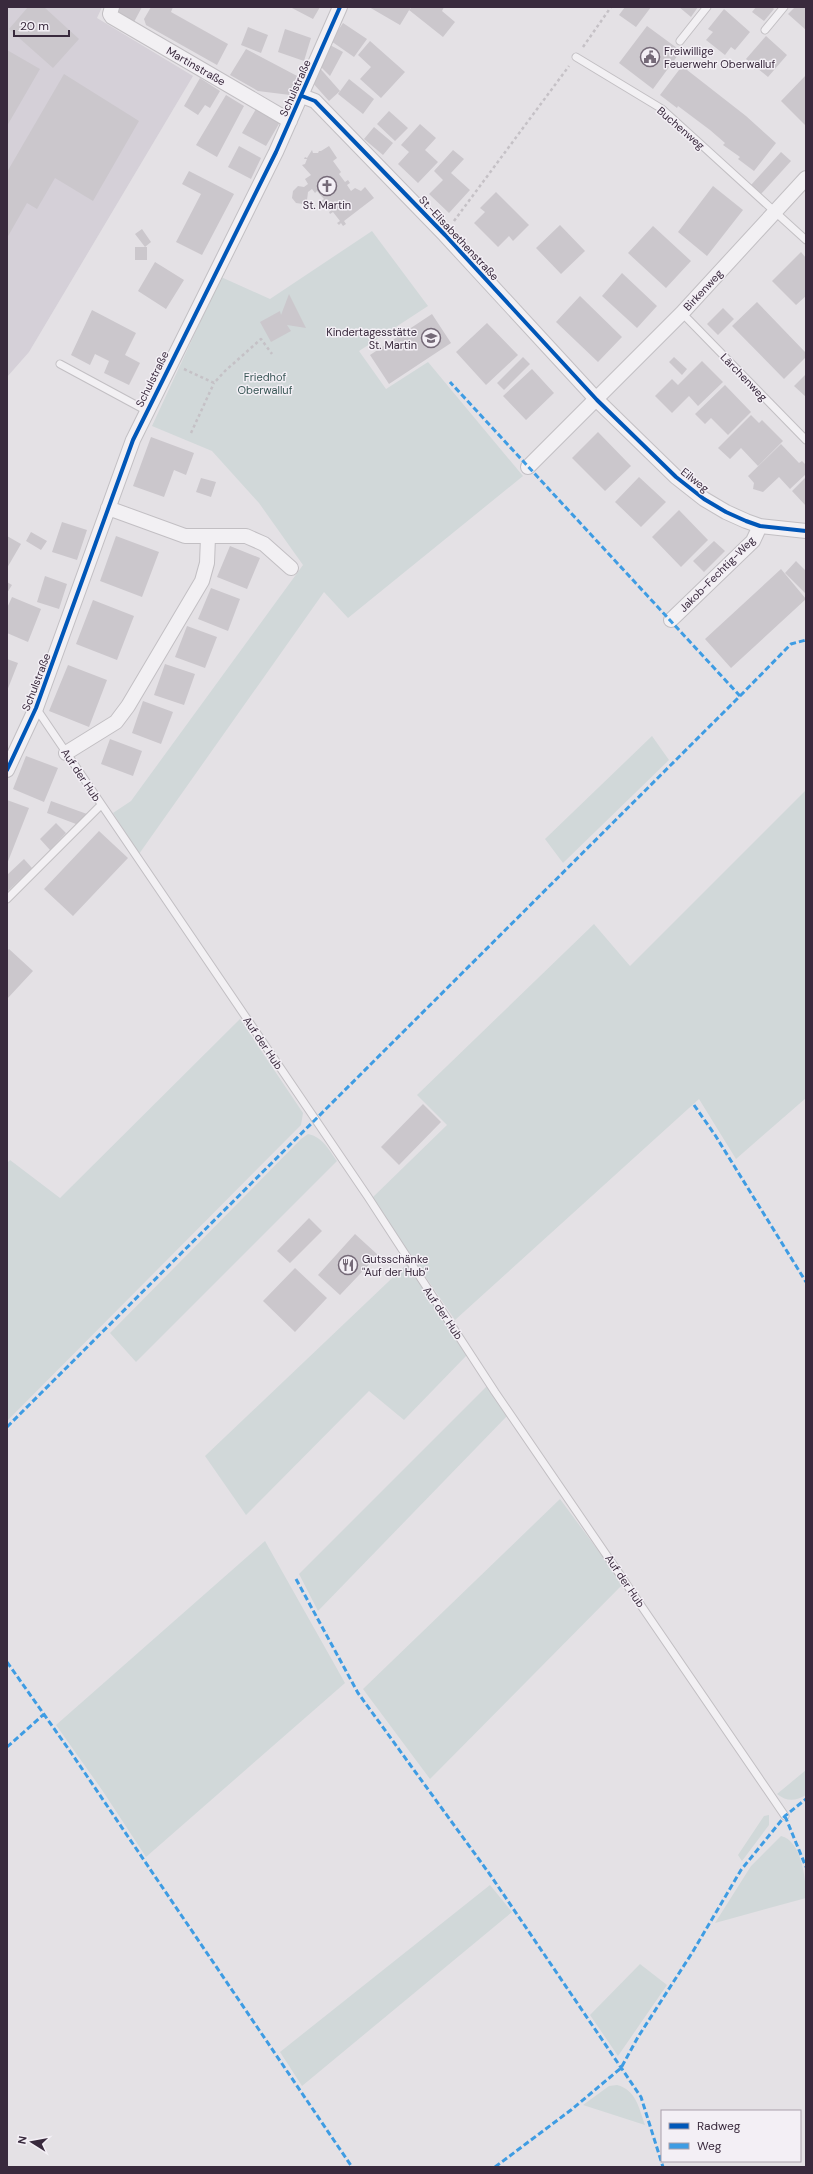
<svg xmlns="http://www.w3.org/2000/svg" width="813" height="2174" viewBox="0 0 813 2174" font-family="'DM Sans',sans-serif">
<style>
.built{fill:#d5d0d8}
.green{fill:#d1d8d9}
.building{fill:#cbc7cc}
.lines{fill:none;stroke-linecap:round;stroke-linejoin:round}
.service-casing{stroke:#c2bfc3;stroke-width:9}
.minor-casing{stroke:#c2bfc3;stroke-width:16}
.path{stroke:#c5c1c6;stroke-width:2.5;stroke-dasharray:3 3;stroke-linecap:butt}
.service{stroke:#f2f0f3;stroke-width:7}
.minor{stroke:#f2f0f3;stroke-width:14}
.quiet{stroke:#3e9ce3;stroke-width:3;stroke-dasharray:6 3;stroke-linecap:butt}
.cycleway-casing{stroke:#f3eff5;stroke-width:6}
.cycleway{stroke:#0057b8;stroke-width:4}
.labels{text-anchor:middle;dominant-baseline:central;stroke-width:3;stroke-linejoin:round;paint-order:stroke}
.poi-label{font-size:11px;fill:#392a3d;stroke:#f3eff5;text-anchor:start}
.street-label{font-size:11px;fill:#392a3d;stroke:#f3eff5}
.park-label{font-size:11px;fill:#395756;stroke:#f3eff5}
</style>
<rect width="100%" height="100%" fill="#e4e1e5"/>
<path class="built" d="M7,7H102L97,18L193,76L29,352L7,377Z"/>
<path class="green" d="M372,231L428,306L359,351L386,389L428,362L523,476L348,618L324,592L139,854L113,813L131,801L303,565L259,503L212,451L152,426L221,277L270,299Z
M652,736L669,760L563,863L545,839Z
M806,790V1098L736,1159L699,1099L455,1320L372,1198L447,1125L417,1095L594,924L630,966Z
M240,1019L303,1113L301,1125L7,1421V1163L10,1160L60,1198Z
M308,1134C323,1137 329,1150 337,1161L136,1362L110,1333L301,1139Z
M408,1263L467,1355L404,1420L369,1391L246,1515L205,1456Z
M487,1386L508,1415L318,1611L299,1574Z
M560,1499L623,1584L430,1779L363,1689Z
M265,1541L345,1683L146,1857L102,1790L56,1725Z
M806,1770V1795C796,1801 787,1802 777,1794Z
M769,1815V1825L742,1861L738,1855L764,1816Z
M781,1836C802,1841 806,1880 806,1898L715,1923L751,1866Z
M490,1885L512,1912L302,2086L280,2052Z
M640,1964L667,1985L618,2056L590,2015Z
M617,2085C636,2090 639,2108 645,2125L583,2105L609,2086Z"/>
<path class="building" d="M28,7H44L79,39L53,68L9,29Z
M116,7H142L134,22L114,11Z
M151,7H173L171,12L228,44L217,65L146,25L144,19Z
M290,7H320L313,19Z
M369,7H411L400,25Z
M412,7H444L442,11L455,22L443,37L409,10Z
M625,7H651L636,27L619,15Z
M679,7H698L691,17Z
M756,7H772L774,9L764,21L752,12Z
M795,7H806V30L788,14Z
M724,9L750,32L735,50L731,47L725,55L706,40L713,32L708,29Z
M343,23L367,39L354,57L331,41Z
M647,26L681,51L653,89L619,63Z
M248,27L268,35L261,53L241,45Z
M285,29L311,38L304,61L278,52Z
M766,36L787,55L768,77L746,59Z
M370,41L405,72L381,98L360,79L371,67L358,55Z
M330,45L343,52L330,76L319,65Z
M246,49L299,77L290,95L258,91L230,75Z
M7,50L40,69L7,126Z
M318,66L340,91L329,101L311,81Z
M682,66L746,116L776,143L754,171L738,159L740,157L723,145L725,143L710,130L678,106L677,108L660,95Z
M64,74L139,121L93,201L55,178L37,209L27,203L7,238V172Z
M806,75V126L781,101Z
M200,78L220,91L210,108L205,105L198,115L184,106Z
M349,79L374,99L363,114L338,94Z
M226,95L244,106L217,157L196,145Z
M256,109L280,122L266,146L242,133Z
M389,111L408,128L395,141L377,124Z
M420,124L436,138L425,150L438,162L418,183L398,164L409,152L401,145Z
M374,127L393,143L383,155L364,139Z
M239,146L261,158L251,179L228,167Z
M329,146L337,158L333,161L341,172L339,174L345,182L348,180L350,183L347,185L351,191L355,188L361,191L365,187L374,198L344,221L346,224L343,226L341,223L339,225L337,223L340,221L333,212L330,214L329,212L332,210L325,201L323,203L321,201L324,199L317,191L315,193L312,189L308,192L307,200L303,204L296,203L292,198L293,191L298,186L304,187L308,184L305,179L311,175L302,165L305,164L307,159H304L305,157L307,158L312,150L313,153H318L319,151H321Z
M453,150L464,159L451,173L470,190L449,213L429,194L443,180L434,171Z
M781,152L791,161L761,194L751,185Z
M189,171L234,194L202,255L176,242L201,194L182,184Z
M713,186L743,210L707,256L678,232Z
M496,192L529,225L513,241L509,236L498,247L474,223L485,212L480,208Z
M560,225L585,251L561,274L536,248Z
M653,226L691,261L666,288L628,253Z
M142,229L151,242L145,247L135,234Z
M135,247H147V260H135Z
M801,252L806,258V296L796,305L772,281Z
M155,262L184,280L166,309L138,291Z
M622,273L657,306L637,328L602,296Z
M289,294L306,328L287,325L291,331L271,342L260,322L280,311L281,315Z
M580,296L622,337L598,362L556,322Z
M757,302L806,353V357L784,379L732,326Z
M723,308L734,319L718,335L707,324Z
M92,310L136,333L125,355L140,363L129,385L104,373L109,361L95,354L90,365L71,355Z
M432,314L451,343L389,384L370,355Z
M487,323L518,355L486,385L456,352Z
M523,357L530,364L504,390L497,383Z
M674,357L687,369L682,375L669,362Z
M702,361L723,382L698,406L689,396L672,413L655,396L672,379L678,385Z
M532,369L554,393L526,420L503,396Z
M806,374V397L794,386Z
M725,385L751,412L728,435L711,418L705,424L695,414Z
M751,415L759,423L762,420L783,441L758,466L741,448L730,459L718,448Z
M598,432L631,466L605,491L572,458Z
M151,437L194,453L186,475L174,470L164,497L133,486Z
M781,444L799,463L802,461L806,465V474L790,489L779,477L763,492L753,489L754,483L748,476Z
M639,477L666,502L641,527L615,502Z
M806,477V506L792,491Z
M201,478L216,482L211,497L196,492Z
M679,510L708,540L681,567L652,537Z
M62,522L87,530L77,560L52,552Z
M31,532L47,541L41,550L26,541Z
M7,536L21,544L7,568Z
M116,536L159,552L142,597L100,581Z
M714,541L725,551L704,572L693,561Z
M230,546L260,558L247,589L217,577Z
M796,561L806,571V594L785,573Z
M781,569L806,599L731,668L705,639Z
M45,576L67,584L59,609L37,602Z
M7,582L12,585L7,593Z
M211,588L240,599L228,631L198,619Z
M12,597L41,609L28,642L7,633V608Z
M93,600L134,616L117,660L76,644Z
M187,626L217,637L205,668L175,657Z
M7,659L18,663L7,691Z
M165,664L195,674L184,705L154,695Z
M68,665L107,680L89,727L49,711Z
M143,701L173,712L161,744L132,733Z
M110,739L142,751L133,776L101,764Z
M26,756L58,768L44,802L13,789Z
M7,800L29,808L7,864Z
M51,801L87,814L76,824L47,813Z
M56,823L66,833L50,850L40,839Z
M99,831L128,858L73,916L44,889Z
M24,859L32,868L7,892V875Z
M9,949L33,971L7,999V951Z
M423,1104L441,1122L399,1165L381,1147Z
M309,1218L322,1231L290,1263L277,1251Z
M355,1234L378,1255L340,1295L318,1275Z
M295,1268L327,1298L295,1332L263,1301Z"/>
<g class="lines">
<defs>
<path id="service" d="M765,30L784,7
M680,41L707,7
M576,57L662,109L806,240
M682,313L806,440
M60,364L147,411
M36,708L368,1197L495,1392L785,1816
M7,899L101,805"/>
<path id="minor" d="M112,7L110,14L112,17L290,121
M302,96L315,101L445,235L597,400L676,477L704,499L726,512L746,521L760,526L806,531
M528,467L682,313L806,178
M108,508L185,536H246L264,544L291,568
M671,620L753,541L760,526
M66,753L116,722L128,706L202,581L207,563L208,537
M7,770L36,708L133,440L276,152L340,7"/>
</defs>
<use href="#service" class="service-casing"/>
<use href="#minor" class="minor-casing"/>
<path class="path" d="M583,47L611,7
M454,221L569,66
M184,369L214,383L225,371L261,339L272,354
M191,433L214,383"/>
<use href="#service" class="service"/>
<use href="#minor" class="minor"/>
<path class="quiet" d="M740,696L791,644L806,640
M694,1105L715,1135L806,1282
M7,1427L740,696L450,382
M296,1579L358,1693L491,1876L641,2097L663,2167
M7,1662L72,1754L352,2167
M7,1747L44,1714
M785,1816L806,1867
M495,2167L571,2110L621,2068L638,2037L692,1953L741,1870L785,1816L806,1799"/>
<defs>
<path id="cycleway" d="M302,96L315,101L445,235L597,400L676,477L704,499L726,512L746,521L760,526L806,531
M7,770L36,708L133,440L276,152L340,7"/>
</defs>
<use href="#cycleway" class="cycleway-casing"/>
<use href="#cycleway" class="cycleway"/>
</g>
<defs>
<symbol id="civic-ring" viewBox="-11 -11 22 22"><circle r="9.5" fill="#f3eff5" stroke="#756a78" stroke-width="1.5"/><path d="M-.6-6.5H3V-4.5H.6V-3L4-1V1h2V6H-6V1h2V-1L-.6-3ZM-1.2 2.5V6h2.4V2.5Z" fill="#756a78"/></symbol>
<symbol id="church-ring" viewBox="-11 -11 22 22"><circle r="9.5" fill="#f3eff5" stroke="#756a78" stroke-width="1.5"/><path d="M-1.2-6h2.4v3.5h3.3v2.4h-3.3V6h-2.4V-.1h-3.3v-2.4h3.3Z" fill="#756a78"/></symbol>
<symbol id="school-ring" viewBox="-11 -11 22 22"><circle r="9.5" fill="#f3eff5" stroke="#756a78" stroke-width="1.5"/><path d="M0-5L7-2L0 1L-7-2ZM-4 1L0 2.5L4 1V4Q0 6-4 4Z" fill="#756a78"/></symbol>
<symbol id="restaurant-ring" viewBox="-11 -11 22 22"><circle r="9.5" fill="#f3eff5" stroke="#756a78" stroke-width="1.5"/><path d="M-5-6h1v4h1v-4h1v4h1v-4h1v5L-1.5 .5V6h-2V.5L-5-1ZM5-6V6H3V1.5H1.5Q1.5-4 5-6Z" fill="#756a78"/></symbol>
</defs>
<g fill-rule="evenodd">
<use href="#civic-ring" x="639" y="46" width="22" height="22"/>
<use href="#church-ring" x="316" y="175" width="22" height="22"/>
<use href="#school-ring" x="420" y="327" width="22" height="22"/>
<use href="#restaurant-ring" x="337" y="1254" width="22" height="22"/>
</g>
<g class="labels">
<g class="poi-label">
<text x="664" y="51">Freiwillige<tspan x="664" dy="13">Feuerwehr Oberwalluf</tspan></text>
<text x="327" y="205" text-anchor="middle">St. Martin</text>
<text x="417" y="332" text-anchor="end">Kindertagesstätte<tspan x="417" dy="13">St. Martin</tspan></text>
<text x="362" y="1259">Gutsschänke<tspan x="362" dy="13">"Auf der Hub"</tspan></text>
</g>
<g class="street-label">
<text transform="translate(196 66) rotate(30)">Martinstraße</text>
<text transform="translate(295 88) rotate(-66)">Schulstraße</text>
<text transform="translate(681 128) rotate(41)">Buchenweg</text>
<text transform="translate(459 238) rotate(47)">St.-Elisabethenstraße</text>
<text transform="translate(703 290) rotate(-47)">Birkenweg</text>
<text transform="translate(744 377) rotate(46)">Lärchenweg</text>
<text transform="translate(152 379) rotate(-64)">Schulstraße</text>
<text transform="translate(695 480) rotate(38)">Eilweg</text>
<text transform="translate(717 574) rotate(-45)">Jakob-Fechtig-Weg</text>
<text transform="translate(36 682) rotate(-69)">Schulstraße</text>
<text transform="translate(81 775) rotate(56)">Auf der Hub</text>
<text transform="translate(263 1043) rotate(56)">Auf der Hub</text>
<text transform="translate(443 1313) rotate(56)">Auf der Hub</text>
<text transform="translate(625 1581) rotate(56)">Auf der Hub</text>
</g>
<g class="park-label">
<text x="265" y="377">Friedhof<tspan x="265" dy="13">Oberwalluf</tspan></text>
</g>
</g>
<rect width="813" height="2174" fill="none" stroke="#392a3d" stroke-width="16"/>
<rect x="661" y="2110" width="140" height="52" fill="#f3eff5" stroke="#a9a0ab"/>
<rect x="669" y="2123" width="20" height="6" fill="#0057b8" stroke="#a9a0ab"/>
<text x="697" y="2130" font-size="12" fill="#392a3d">Radweg</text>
<rect x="669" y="2143" width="20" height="6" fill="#3e9ce3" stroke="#a9a0ab"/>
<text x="697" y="2150" font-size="12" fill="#392a3d">Weg</text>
<g transform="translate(32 2142) rotate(281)" stroke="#f3eff5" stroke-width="3" paint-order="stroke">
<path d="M0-3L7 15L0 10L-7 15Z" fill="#392a3d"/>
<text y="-6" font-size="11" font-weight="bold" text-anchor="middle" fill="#392a3d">N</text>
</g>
<path d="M14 30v6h55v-6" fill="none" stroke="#392a3d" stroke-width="2"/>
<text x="20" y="30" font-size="12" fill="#392a3d" stroke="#f3eff5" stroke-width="3" paint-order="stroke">20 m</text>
</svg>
